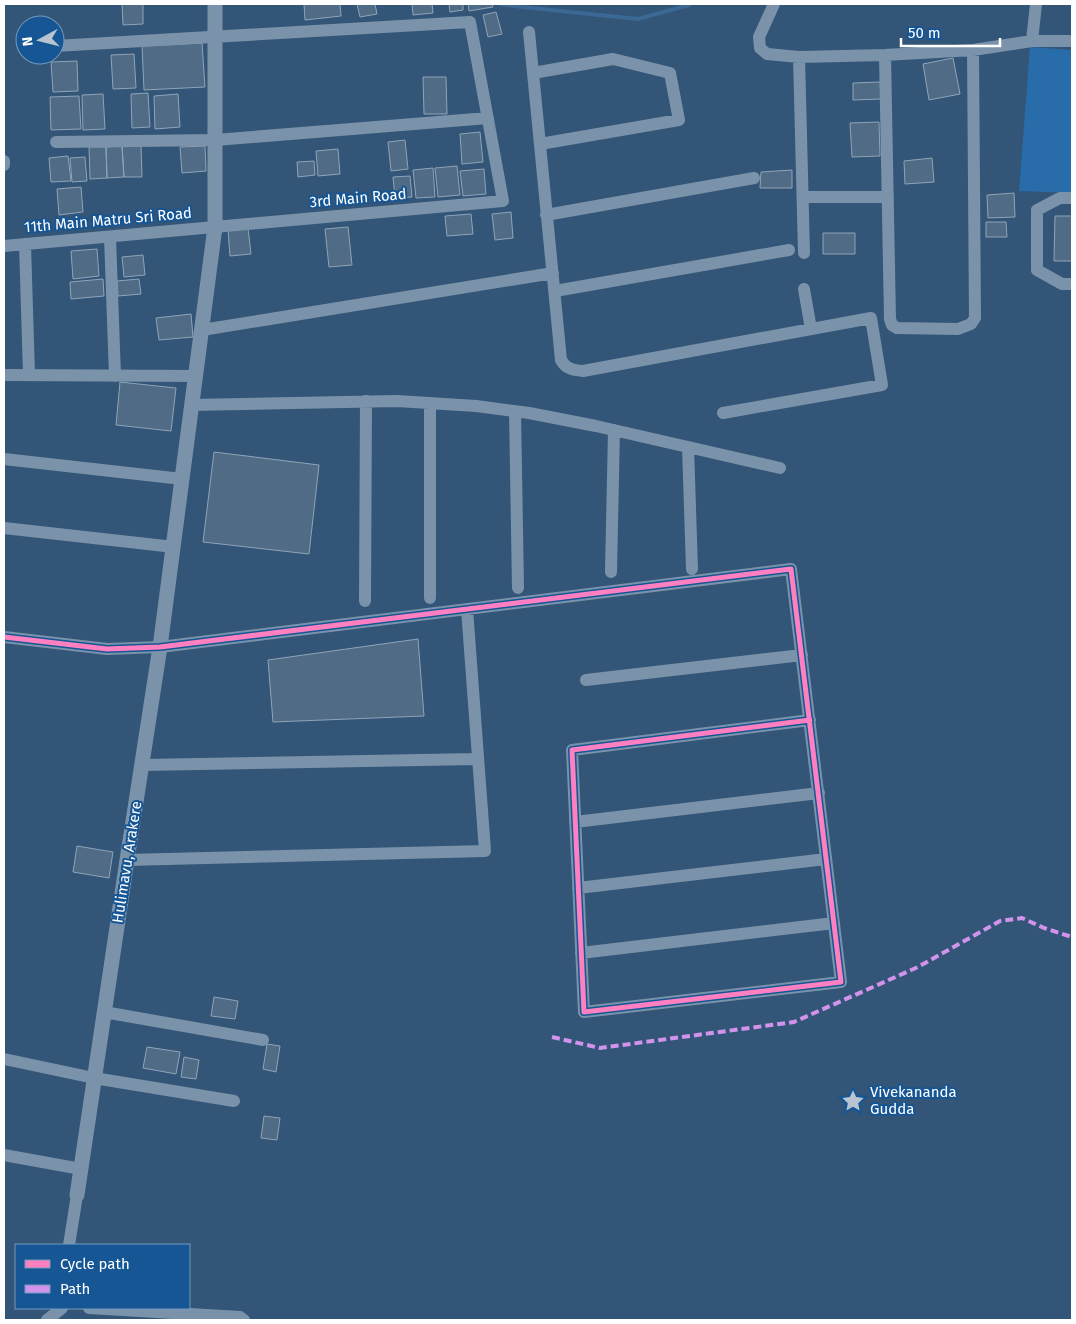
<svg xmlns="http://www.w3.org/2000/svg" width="1076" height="1324" viewBox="0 0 1076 1324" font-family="'Fira Sans',sans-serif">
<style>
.green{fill:#296caa}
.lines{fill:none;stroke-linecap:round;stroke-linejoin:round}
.stream{stroke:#3b6894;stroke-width:4}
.building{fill:#506b86;stroke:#90a4b8}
.minor{stroke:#7b93aa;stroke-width:12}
.tertiary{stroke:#7b93aa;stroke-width:15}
.quiet{stroke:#d193ec;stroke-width:4;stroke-dasharray:8 4;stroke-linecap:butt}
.cycleway-casing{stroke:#165694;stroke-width:8}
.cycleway{stroke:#ff80c0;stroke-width:5}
.labels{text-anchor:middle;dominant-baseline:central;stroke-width:4;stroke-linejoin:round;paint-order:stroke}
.street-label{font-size:15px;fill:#fff;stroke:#165694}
.poi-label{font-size:15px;fill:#fff;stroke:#165694;text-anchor:start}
</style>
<rect width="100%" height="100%" fill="#357"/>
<path class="green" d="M1030,47L1072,50V193L1019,191Z"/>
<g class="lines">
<path class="stream" d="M500,4L522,7L638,19L689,5"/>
</g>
<path class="building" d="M122,4H143V24L123,25Z
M304,4H340L341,16L305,20Z
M357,4H375L377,14L360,17Z
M412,4H432L433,13L413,15Z
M449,4H463V10L450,12Z
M468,4H492L493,7L469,11Z
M496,12L502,34L488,37L483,15Z
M202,43L205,87L144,90L142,46Z
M134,54L136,88L113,89L111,55Z
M953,58L960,94L929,100L923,64Z
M77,61L78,91L53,92L51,62Z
M423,77H446L447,114H424Z
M880,82L881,99L853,100V83Z
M148,93L150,127L132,128L131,94Z
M103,94L105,129L83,130L82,95Z
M178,94L180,127L155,129L154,96Z
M79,96L81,129L51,130L50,97Z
M879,122L880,156L852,157L850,123Z
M480,132L483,162L462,164L460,134Z
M405,140L408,169L391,171L388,142Z
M141,145L142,177H124L122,146Z
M122,146L124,177L107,178L106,147Z
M205,146L206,171L182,173L180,147Z
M89,147H106L107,178L90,179Z
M338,149L340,174L318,176L316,151Z
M68,156L71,181L51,182L49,158Z
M85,157L87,181L72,182L70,158Z
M932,158L934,182L905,184L904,161Z
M314,161L315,175L298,177L297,162Z
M457,166L460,195L438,197L435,168Z
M433,168L435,197L416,198L413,170Z
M484,169L486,194L463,196L460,171Z
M792,170V188H760L761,172Z
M410,176L412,197L395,198L393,177Z
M81,187L83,212L59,215L57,189Z
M1014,193L1015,217L988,218L987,195Z
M511,212L513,238L495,240L492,214Z
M471,214L473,234L447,236L445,216Z
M1055,216H1072V261H1054Z
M986,222H1006L1007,237H986Z
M348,227L352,265L329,267L325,229Z
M248,228L251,254L230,256L228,230Z
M823,233H855V254H823Z
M97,249L99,276L73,279L71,251Z
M143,255L145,275L124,277L122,257Z
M103,279L104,296L71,299L70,282Z
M139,279L141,294L118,296L117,281Z
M191,314L193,337L159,340L156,318Z
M120,382L176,388L171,431L116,425Z
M214,452L319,465L309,554L203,542Z
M418,639L424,716L273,722L268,660Z
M77,846L113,852L109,878L73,872Z
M214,997L238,1001L235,1019L211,1016Z
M267,1044L280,1046L276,1072L263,1069Z
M147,1047L180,1052L176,1074L143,1068Z
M184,1057L199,1060L196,1079L181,1077Z
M264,1116L280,1118L277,1140L261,1138Z"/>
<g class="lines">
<path class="minor" d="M774,4L759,37L760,48L767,54L799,57L885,55L973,50L1032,41H1072
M529,32L561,360C566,369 573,370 583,371L871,318L882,385L723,413
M1032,41L1036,4
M885,55L890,319L892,325L897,328L958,329L971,324L975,318L973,50
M799,57L804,253
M533,73L613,59L670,73L679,120L540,144
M56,142L215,140L488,118
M4,161V165
M803,197H888
M1072,198H1060L1037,210V270L1062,284H1072
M546,215L754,178
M110,237L115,376
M25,244L29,375
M4,246L503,201L470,22L55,46
M804,289L811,329
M555,291L789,250
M202,330L553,273
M4,375L196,376
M430,403V598
M191,405L397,401L476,406L529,413L596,426L780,468
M515,411L518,588
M688,447L692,569
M4,459L182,479
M4,528L174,547
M611,572L614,430
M365,601L366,401
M4,637L107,649L160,647L791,569L841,982L584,1012L572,750L810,720
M586,680L802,655
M142,765L477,759
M575,822L819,793
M127,860L485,851L467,609
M578,888L826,859
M581,953L834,923
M104,1012L263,1040
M4,1059L94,1078L234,1101
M4,1155L81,1169
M69,1245L77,1195
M89,1308L240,1317L244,1320
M47,1320L62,1308"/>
<path class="tertiary" d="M77,1195L127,860L160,647L215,227V4"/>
<path class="quiet" d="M552,1037L600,1048L794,1022L918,967L1000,921L1022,918L1044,928L1072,937"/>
<defs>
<path id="cycleway" d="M4,637L107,649L160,647L791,569L841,982L584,1012L572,750L810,720"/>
</defs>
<use href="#cycleway" class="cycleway-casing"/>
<use href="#cycleway" class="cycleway"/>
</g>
<defs>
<symbol id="sight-bare" viewBox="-9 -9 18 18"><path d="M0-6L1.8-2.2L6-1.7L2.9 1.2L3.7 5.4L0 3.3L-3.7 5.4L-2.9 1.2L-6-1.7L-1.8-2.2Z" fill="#b8c4cf" stroke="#165694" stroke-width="2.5" paint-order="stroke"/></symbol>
</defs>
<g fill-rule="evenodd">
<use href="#sight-bare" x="837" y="1085" width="32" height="32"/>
</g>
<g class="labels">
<g class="street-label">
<text transform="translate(358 198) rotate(-5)">3rd Main Road</text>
<text transform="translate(108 220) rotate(-5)">11th Main Matru Sri Road</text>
<text transform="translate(127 862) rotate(-81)">Hulimavu, Arakere</text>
</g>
<g class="poi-label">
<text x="870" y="1092">Vivekananda<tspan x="870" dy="17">Gudda</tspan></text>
</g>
</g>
<rect width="1076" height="1324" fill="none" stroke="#ffffff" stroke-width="10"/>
<rect x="15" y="1244" width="175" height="65" fill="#165694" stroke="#739abf"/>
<rect x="25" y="1260" width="25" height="8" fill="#ff80c0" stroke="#739abf"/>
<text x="60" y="1269" font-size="15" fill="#ffffff">Cycle path</text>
<rect x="25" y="1285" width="25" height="8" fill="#d193ec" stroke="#739abf"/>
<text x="60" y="1294" font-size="15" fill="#ffffff">Path</text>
<g transform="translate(40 40) rotate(263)"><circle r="24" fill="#165694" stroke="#739abf"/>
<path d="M0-4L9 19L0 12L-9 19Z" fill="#b8c4cf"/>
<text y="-8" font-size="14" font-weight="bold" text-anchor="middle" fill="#ffffff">N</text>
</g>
<path d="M901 38v8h99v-8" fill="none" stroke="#ffffff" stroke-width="2.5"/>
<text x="908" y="38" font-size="15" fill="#ffffff" stroke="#165694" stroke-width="4" paint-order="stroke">50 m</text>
</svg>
